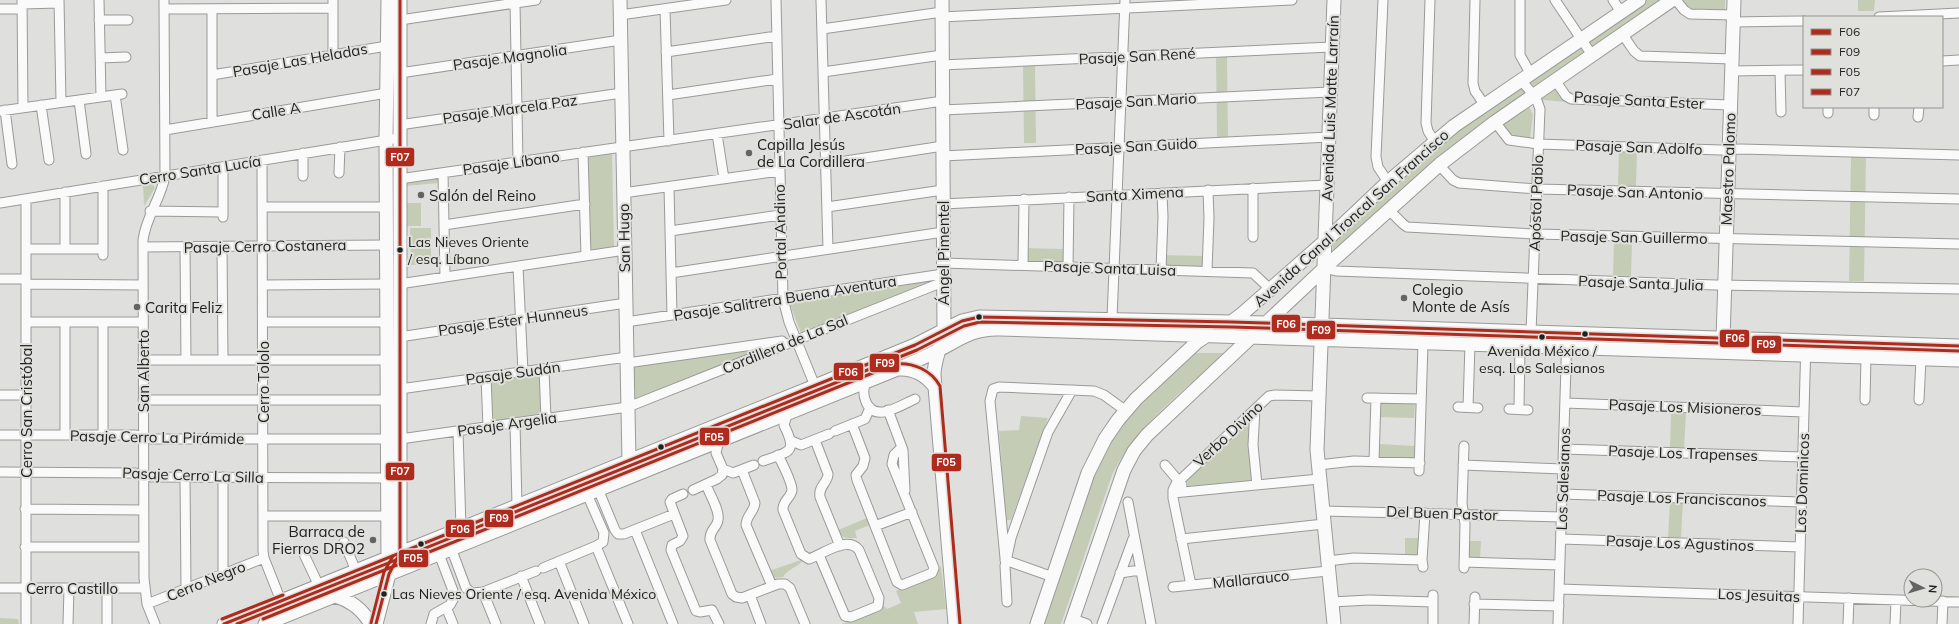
<svg xmlns="http://www.w3.org/2000/svg" width="1959" height="624" viewBox="0 0 1959 624" font-family="Mulish,sans-serif">
<style>
.green{fill:#c5ccb5}
.lines{fill:none;stroke-linecap:round;stroke-linejoin:round}
.street-casing{stroke:#999a98;stroke-width:11}
.secondary-casing{stroke:#999a98;stroke-width:15}
.street{stroke:#fafafa;stroke-width:9}
.secondary{stroke:#fafafa;stroke-width:13}
.bus-1-casing{stroke:#e0e1dd;stroke-width:6}
.bus-2-casing{stroke:#e0e1dd;stroke-width:6}
.bus-3-casing{stroke:#e0e1dd;stroke-width:6}
.bus-4-casing{stroke:#e0e1dd;stroke-width:6}
.bus-1{stroke:#af2b1e;stroke-width:3}
.bus-2{stroke:#af2b1e;stroke-width:3}
.bus-3{stroke:#af2b1e;stroke-width:3}
.bus-4{stroke:#af2b1e;stroke-width:3}
.poi-dot{fill:#646462;stroke:#e0e1dd;stroke-width:1.5}
.bus-dot{fill:#212120;stroke:#e0e1dd;stroke-width:1.5}
.labels{text-anchor:middle;dominant-baseline:central;stroke-width:4;stroke-linejoin:round;paint-order:stroke}
.bus-label{font-size:14px;fill:#212120;stroke:#e0e1dd;text-anchor:start}
.street-label{font-size:15px;fill:#212120;stroke:#e0e1dd}
.poi-label{font-size:15px;fill:#212120;stroke:#e0e1dd;text-anchor:start}
.line-badge{stroke:#e0e1dd;stroke-width:1.5}
.badge-label{font-size:11px;text-anchor:middle;font-weight:bold;fill:#fff}
</style>
<rect width="100%" height="100%" fill="#dfe0de"/>
<path class="green" d="M1646,0H1663L1600,44L1334,255L1331,239L1468,120Z
M1680,0H1725V13L1691,12Z
M1858,0H1875L1874,11H1858Z
M1216,57H1227L1228,137H1217Z
M1035,63L1036,143H1024L1023,64Z
M1555,86L1567,102L1543,100L1542,104L1538,97Z
M1528,104L1533,115L1530,139L1508,137L1498,125Z
M1619,150L1637,151L1636,186H1618Z
M612,152L614,247L588,250L586,155Z
M1851,155H1866L1864,281H1849Z
M438,174V183L406,186L405,179Z
M151,182L155,188L144,206L143,184Z
M406,203H421V226H405Z
M410,228H431V264L411,265Z
M1614,241H1632L1631,277L1613,276Z
M1025,248L1064,249V264L1027,265Z
M1163,255L1205,256L1204,268L1164,267Z
M929,280L930,284L802,336L788,299Z
M771,346L631,403V367Z
M1192,353H1225C1185,390 1136,425 1112,475L1061,624H1043L1091,483L1106,447L1127,416Z
M540,373L542,413L491,422L490,382Z
M1378,401L1415,403L1414,418L1377,417Z
M1671,413H1686L1684,449L1670,448Z
M1021,416L1048,418L1011,520H1006L999,431L1019,430Z
M1250,420L1252,481L1188,486L1187,479Z
M1379,444L1415,446L1414,459L1378,458Z
M1670,501H1683L1681,538H1668Z
M867,518L870,525L855,531L857,538C848,538 842,540 838,530Z
M1405,538H1419L1418,556L1405,555Z
M1467,541H1481L1480,559L1467,558Z
M804,559C798,568 788,568 783,577L774,578L769,571Z
M941,566L946,609L914,612L918,624H842L884,606L887,609L901,603L896,591L937,573Z
M0,618L18,619L19,624H0Z"/>
<g class="lines">
<defs>
<path id="street" d="M22,0L23,107
M59,0L61,102
M99,0L101,97
M333,0V55
M776,0L783,299L789,322L815,386
M821,0L828,249
M1383,0L1376,157L1378,167L1388,182
M1430,0L1426,123L1428,131L1435,142
M1475,0L1473,83L1475,91L1484,104
M1520,0V55L1530,73
M1555,0L1592,55
M1613,0L1621,12
M1676,0L1684,10L1690,14L1733,15
M515,3L518,162
M22,4L59,3
M0,9H22
M164,9L333,8
M665,9L669,141
M620,15L726,0
M942,17L1292,0
M1879,17L1959,13
M99,20H128
M400,20L536,0
M1733,22L1804,21
M822,29L942,12
M1623,35L1634,51L1640,56L1732,59
M666,52L777,36
M100,58L126,57
M1942,61L1959,60
M942,65L1332,47
M1731,71L1804,70
M1780,71L1781,112
M823,72L942,55
M400,73L621,40
M212,75L387,46
M1520,79L1536,98L1540,109L1531,332
M1555,80L1566,96L1571,99L1730,105
M115,95L123,150
M668,95L777,79
M79,100L86,154
M41,105L49,160
M5,110L12,164
M943,110L1330,92
M0,111L122,94
M1828,113V107
M1874,115V107
M1918,117L1919,107
M212,122V9
M1495,122L1509,140L1538,144L1721,150L1740,149L1959,155
M399,125L622,93
M165,130L387,93
M717,134L724,179
M583,152L586,256
M943,156L1329,137
M262,160L263,551L264,558L281,601
M826,164L943,146
M1439,165L1453,180L1459,183L1537,189L1959,199
M223,167V217
M339,173L340,147
M443,173L445,277
M303,176V153
M399,179L943,101
M103,186V255
M669,187L672,315
M1253,188V237
M65,192V249
M623,193L779,171
M26,199V624
M0,203L399,138
M943,204L1327,185
M262,207H386
M827,207L943,190
M1389,210L1403,224L1407,227L1535,234L1959,244
M150,211L223,212
M444,225L585,204
M670,231L780,215
M143,247L386,245
M185,247L186,360
M222,247L223,360
M26,249H103
M943,263L1253,273L1270,289
M1023,265L1024,199
M518,266L523,372
M1068,267L1069,197
M1324,268L1336,271L1715,285L1959,289
M1161,270L1163,217L1162,193
M1207,271L1209,218L1208,190
M671,273L943,232
M0,279H26
M26,284L143,285
M399,284L625,250
M263,285L386,284
M1112,319L1125,0
M26,322H143
M65,322V435
M103,322V435
M263,322H386
M626,322L943,274
M399,337L626,303
M143,360H387
M627,363L782,341
M544,369L546,418
M486,377L488,427
M866,381C863,390 863,394 866,402C875,423 899,406 915,399
M400,389L627,357
M0,395H26
M1367,398L1421,399
M143,400H387
M1865,400L1866,357
M1919,400L1921,359
M1565,403L1804,412
M1458,407L1478,408
M1468,407L1470,344
M1255,409L1253,445L1257,485
M1509,409L1528,410
M1519,409L1520,346
M888,410L903,450L905,491
M515,423L517,506
M852,424L865,458L863,466L856,475L857,480L897,582L902,585L932,573L934,568L892,464L894,455L902,447
M458,431L461,528
M835,431L865,419L869,410
M0,435H136L151,439H400L628,407L943,282
M815,440L828,474C828,483 818,486 820,497L840,546
M792,441L801,445L829,434
M1564,449L1803,457
M778,455C782,463 792,482 792,490C791,498 782,501 783,510L801,554L809,559C823,554 848,535 859,550L879,598L878,606L851,617L845,616L819,555
M763,461C789,451 798,454 784,425L788,412
M1374,461L1376,398
M1165,465L1182,485
M1318,465L1354,461L1420,463
M1463,465L1563,469
M723,469L733,473L754,465
M742,470L755,503C754,512 746,516 746,525L772,586
M1419,471L1423,343
M0,472L136,473L151,477L387,478
M185,477L186,588
M223,477V574
M706,484C709,494 720,510 718,520C717,528 709,530 710,540L732,594L736,597L742,598L778,584H785L790,588L805,624
M598,489L615,530L618,534H624L674,514
M693,490L717,479L722,475L723,469L716,453L719,440
M1173,493L1319,479
M683,494L672,499L670,502L683,536L680,541L672,545L671,550L696,611L700,612L712,610L719,624
M1562,494L1801,502
M1128,502L1151,624
M25,509L143,510
M1322,511L1562,517
M263,516H387
M875,526L912,512
M635,530L673,624
M1181,539L1324,524
M1561,539L1800,547
M344,542L356,571
M596,546L628,624
M25,547H143
M451,548L466,588L472,593L483,592L536,571
M302,550L319,586
M1005,558L990,401L993,389L999,387L1094,391L1104,395L1126,411
M1005,560L1053,577
M559,561L584,624
M1327,561L1354,558L1422,560
M1464,562L1560,565
M1423,567L1422,560L1425,513
M543,568L596,546L603,542L604,533L587,494
M1464,568L1465,524L1462,503L1464,446
M1120,573L1140,570
M521,576L540,624
M1191,585L1173,498V490L1176,484L1269,396L1275,395L1319,396
M1173,587L1328,571
M0,588H144
M1559,589L1959,602
M483,592L496,624
M750,595L761,624
M1007,602L1005,566L1011,538L1048,432L1072,390
M1332,602L1369,600L1433,602
M147,604L264,558
M1474,604L1559,606
M446,607L453,624
M1073,619L1087,624
M68,624L69,588
M107,624V588
M155,624L147,604L144,578L143,240C146,216 161,199 165,176L164,0
M431,624L434,614L450,605L455,596L439,554
M1102,624L1133,539
M1433,624V595
M1474,624L1475,597
M1558,624L1567,333
M1798,624L1806,341
M1848,624L1849,598
M1895,624L1896,600
M1942,624L1943,601"/>
<path id="secondary" d="M388,0L386,140L388,566
M620,0L629,461L632,467
M942,0L944,330C942,346 934,359 934,375L955,624
M1334,0L1317,450L1334,624
M1230,323L1242,314L1332,235L1388,182L1454,126L1639,0
M1723,339L1734,0
M898,369C914,368 926,375 935,387
M334,596C351,600 362,609 371,624
M224,624L815,386L915,345L962,321L979,317L1232,322L1959,346
M265,624L895,370C909,364 923,358 937,351C960,339 973,328 1000,329L1959,360
M376,624L389,574L400,553V0
M1037,624L1088,473L1105,439L1118,420L1136,399L1197,342L1209,334
M1071,624L1124,470L1134,451L1147,435L1331,262L1439,165L1495,122L1672,0"/>
</defs>
<use href="#street" class="street-casing"/>
<use href="#secondary" class="secondary-casing"/>
<use href="#street" class="street"/>
<use href="#secondary" class="secondary"/>
<defs>
<path id="bus-1" d="M224,624L915,345L962,321L979,317L1232,322L1959,346"/>
<path id="bus-2" d="M237,624L917,350L964,326L980,322L1232,327L1959,351"/>
<path id="bus-3" d="M222,619L283,595
M263,619L895,364C913,362 931,370 940,386L960,624
M371,623L384,572L393,556"/>
<path id="bus-4" d="M376,624L389,574L400,553V0"/>
</defs>
<use href="#bus-1" class="bus-1-casing"/>
<use href="#bus-2" class="bus-2-casing"/>
<use href="#bus-3" class="bus-3-casing"/>
<use href="#bus-4" class="bus-4-casing"/>
<use href="#bus-1" class="bus-1"/>
<use href="#bus-2" class="bus-2"/>
<use href="#bus-3" class="bus-3"/>
<use href="#bus-4" class="bus-4"/>
</g>
<g class="poi-dot">
<circle cx="749" cy="153" r="4"/>
<circle cx="421" cy="195" r="4"/>
<circle cx="1404" cy="298" r="4"/>
<circle cx="137" cy="307" r="4"/>
<circle cx="373" cy="540" r="4"/>
</g>
<g class="bus-dot">
<circle cx="400" cy="250" r="3.5"/>
<circle cx="979" cy="317" r="3.5"/>
<circle cx="1585" cy="334" r="3.5"/>
<circle cx="1542" cy="337" r="3.5"/>
<circle cx="661" cy="447" r="3.5"/>
<circle cx="421" cy="544" r="3.5"/>
<circle cx="384" cy="594" r="3.5"/>
</g>
<g class="labels">
<g class="bus-label">
<text x="408" y="242">Las Nieves Oriente<tspan x="408" dy="17">/ esq. Líbano</tspan></text>
<text x="1542" y="351" text-anchor="middle">Avenida México /<tspan x="1542" dy="17">esq. Los Salesianos</tspan></text>
<text x="392" y="594">Las Nieves Oriente / esq. Avenida México</text>
</g>
<g class="street-label">
<text transform="translate(1137 56) rotate(-3)">Pasaje San René</text>
<text transform="translate(510 57) rotate(-8)">Pasaje Magnolia</text>
<text transform="translate(300 60) rotate(-10)">Pasaje Las Heladas</text>
<text transform="translate(1639 100) rotate(3)">Pasaje Santa Ester</text>
<text transform="translate(1136 101) rotate(-3)">Pasaje San Mario</text>
<text transform="translate(1330 108) rotate(-88)">Avenida Luis Matte Larraín</text>
<text transform="translate(510 109) rotate(-8)">Pasaje Marcela Paz</text>
<text transform="translate(276 111) rotate(-9)">Calle A</text>
<text transform="translate(842 116) rotate(-8)">Salar de Ascotán</text>
<text transform="translate(1136 146) rotate(-3)">Pasaje San Guido</text>
<text transform="translate(1639 147) rotate(2)">Pasaje San Adolfo</text>
<text transform="translate(511 163) rotate(-8)">Pasaje Líbano</text>
<text transform="translate(1728 169) rotate(-88)">Maestro Palomo</text>
<text transform="translate(200 170) rotate(-9)">Cerro Santa Lucía</text>
<text transform="translate(1635 192) rotate(2)">Pasaje San Antonio</text>
<text transform="translate(1135 194) rotate(-3)">Santa Ximena</text>
<text transform="translate(1536 203) rotate(-88)">Apóstol Pablo</text>
<text transform="translate(1351 218) rotate(-42)">Avenida Canal Troncal San Francisco</text>
<text transform="translate(780 232) rotate(-91)">Portal Andino</text>
<text transform="translate(1634 237) rotate(1)">Pasaje San Guillermo</text>
<text transform="translate(624 238) rotate(-91)">San Hugo</text>
<text transform="translate(265 246) rotate(-1)">Pasaje Cerro Costanera</text>
<text transform="translate(943 253) rotate(-90)">Ángel Pimentel</text>
<text transform="translate(1110 268) rotate(2)">Pasaje Santa Luisa</text>
<text transform="translate(1641 283) rotate(2)">Pasaje Santa Julia</text>
<text transform="translate(785 298) rotate(-9)">Pasaje Salitrera Buena Aventura</text>
<text transform="translate(513 320) rotate(-8)">Pasaje Ester Hunneus</text>
<text transform="translate(785 344) rotate(-22)">Cordillera de La Sal</text>
<text transform="translate(143 371) rotate(-90)">San Alberto</text>
<text transform="translate(513 373) rotate(-8)">Pasaje Sudán</text>
<text transform="translate(263 382) rotate(-90)">Cerro Tololo</text>
<text transform="translate(1685 407) rotate(2)">Pasaje Los Misioneros</text>
<text transform="translate(26 411) rotate(-90)">Cerro San Cristóbal</text>
<text transform="translate(507 424) rotate(-8)">Pasaje Argelia</text>
<text transform="translate(1228 434) rotate(-43)">Verbo Divino</text>
<text transform="translate(157 437) rotate(1)">Pasaje Cerro La Pirámide</text>
<text transform="translate(1683 453) rotate(2)">Pasaje Los Trapenses</text>
<text transform="translate(193 475) rotate(2)">Pasaje Cerro La Silla</text>
<text transform="translate(1563 479) rotate(-88)">Los Salesianos</text>
<text transform="translate(1802 483) rotate(-88)">Los Dominicos</text>
<text transform="translate(1682 498) rotate(2)">Pasaje Los Franciscanos</text>
<text transform="translate(1442 513) rotate(2)">Del Buen Pastor</text>
<text transform="translate(1680 543) rotate(2)">Pasaje Los Agustinos</text>
<text transform="translate(1251 579) rotate(-6)">Mallarauco</text>
<text transform="translate(206 581) rotate(-22)">Cerro Negro</text>
<text x="72" y="588">Cerro Castillo</text>
<text transform="translate(1759 595) rotate(2)">Los Jesuitas</text>
</g>
<g class="poi-label">
<text x="757" y="144">Capilla Jesús<tspan x="757" dy="17">de La Cordillera</tspan></text>
<text x="429" y="195">Salón del Reino</text>
<text x="1412" y="289">Colegio<tspan x="1412" dy="17">Monte de Asís</tspan></text>
<text x="145" y="307">Carita Feliz</text>
<text x="365" y="531" text-anchor="end">Barraca de<tspan x="365" dy="17">Fierros DRO2</tspan></text>
</g>
</g>
<g class="line-badge">
<rect x="385" y="147" width="30" height="20" rx="4" fill="#af2b1e"/>
<rect x="1271" y="314" width="30" height="19" rx="4" fill="#af2b1e"/>
<rect x="1306" y="320" width="30" height="20" rx="4" fill="#af2b1e"/>
<rect x="1719" y="329" width="31" height="19" rx="4" fill="#af2b1e"/>
<rect x="1751" y="335" width="31" height="19" rx="4" fill="#af2b1e"/>
<rect x="869" y="353" width="31" height="20" rx="4" fill="#af2b1e"/>
<rect x="833" y="362" width="31" height="19" rx="4" fill="#af2b1e"/>
<rect x="699" y="427" width="31" height="19" rx="4" fill="#af2b1e"/>
<rect x="931" y="453" width="31" height="19" rx="4" fill="#af2b1e"/>
<rect x="385" y="462" width="30" height="19" rx="4" fill="#af2b1e"/>
<rect x="484" y="509" width="30" height="19" rx="4" fill="#af2b1e"/>
<rect x="445" y="519" width="30" height="19" rx="4" fill="#af2b1e"/>
<rect x="398" y="549" width="31" height="19" rx="4" fill="#af2b1e"/>
</g>
<g class="badge-label">
<text x="400" y="161">F07</text>
<text x="1286" y="328">F06</text>
<text x="1321" y="334">F09</text>
<text x="1735" y="342">F06</text>
<text x="1766" y="348">F09</text>
<text x="885" y="367">F09</text>
<text x="848" y="376">F06</text>
<text x="714" y="441">F05</text>
<text x="946" y="466">F05</text>
<text x="400" y="475">F07</text>
<text x="499" y="522">F09</text>
<text x="460" y="533">F06</text>
<text x="413" y="562">F05</text>
</g>
<rect x="1803" y="16" width="140" height="92" fill="#e0e1dd" stroke="#949491"/>
<rect x="1811" y="29" width="20" height="6" fill="#af2b1e" stroke="#949491"/>
<text x="1839" y="36" font-size="12" fill="#212120">F06</text>
<rect x="1811" y="49" width="20" height="6" fill="#af2b1e" stroke="#949491"/>
<text x="1839" y="56" font-size="12" fill="#212120">F09</text>
<rect x="1811" y="69" width="20" height="6" fill="#af2b1e" stroke="#949491"/>
<text x="1839" y="76" font-size="12" fill="#212120">F05</text>
<rect x="1811" y="89" width="20" height="6" fill="#af2b1e" stroke="#949491"/>
<text x="1839" y="96" font-size="12" fill="#212120">F07</text>
<g transform="translate(1923 588) rotate(95)"><circle r="19" fill="#e0e1dd" stroke="#949491"/>
<path d="M0-3L7 15L0 10L-7 15Z" fill="#646462"/>
<text y="-6" font-size="11" font-weight="bold" text-anchor="middle" fill="#212120">N</text>
</g>
</svg>
